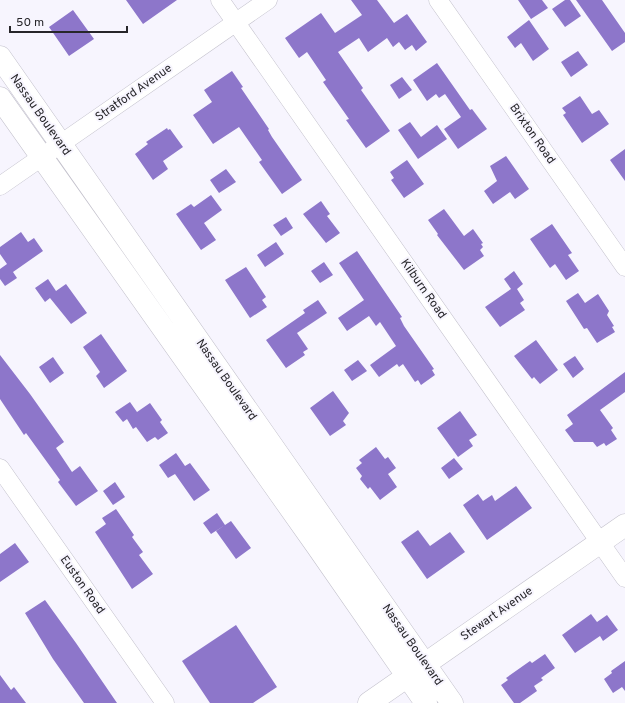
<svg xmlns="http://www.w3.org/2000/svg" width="625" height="703" viewBox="0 0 625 703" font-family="Overpass,sans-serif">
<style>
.building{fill:#8d76ca}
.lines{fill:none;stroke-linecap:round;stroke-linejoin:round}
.street-casing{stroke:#c3c1cc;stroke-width:19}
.secondary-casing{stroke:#c3c1cc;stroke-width:23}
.street{stroke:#fff;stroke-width:18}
.secondary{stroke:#fff;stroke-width:22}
.labels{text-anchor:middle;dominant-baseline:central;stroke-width:4;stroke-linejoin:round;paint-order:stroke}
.street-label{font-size:12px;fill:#27262a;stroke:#f7f5fe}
</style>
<rect width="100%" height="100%" fill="#f7f5fe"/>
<path class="building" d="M126,0H177L143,24Z
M351,0H377L394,23L407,14L427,42L416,51L412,45L405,50L399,42L393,47L387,38L368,52L359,38L338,52L363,88L361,90L390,131L366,148L346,120L349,119L323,82L326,80L307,52L299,58L285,38L321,13L335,33L362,15Z
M518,0H542L548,8L531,19Z
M565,0H570L581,16L565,27L552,9Z
M576,0H602L625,33V42L612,51Z
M73,10L94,39L69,56L49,27Z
M529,20L549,49L533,61L521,43L515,48L507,37Z
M578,51L588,65L571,77L561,62Z
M437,63L470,110L472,109L487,129L458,149L444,129L461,117L445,94L439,98L436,94L427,101L413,80Z
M232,71L243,87L241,88L269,129L268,130L272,137L302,180L282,194L259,162L262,160L239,127L213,144L193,115L212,102L204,90Z
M402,77L412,90L399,99L390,85Z
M580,96L592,114L599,110L609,124L582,143L563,115L566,113L562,108Z
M410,122L421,137L437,125L447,139L418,159L398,130Z
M167,128L168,130L170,129L183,147L163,161L168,169L153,180L135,154L148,144L146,142Z
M625,149V181L610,160Z
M506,156L529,189L515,199L510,192L493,204L484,191L497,181L490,166Z
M407,160L424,184L404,198L391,180L394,178L390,172Z
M226,169L236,182L219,193L210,180Z
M211,195L222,210L204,223L216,240L201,250L176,214L191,204L194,207Z
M321,201L330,214L327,216L340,233L326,243L303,214Z
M444,209L464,236L473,229L483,243L481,244L483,247L480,250L484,256L464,270L437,235L438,234L428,220Z
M286,217L293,228L281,236L273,225Z
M552,224L572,253L568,255L579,271L566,280L555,264L550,268L530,239Z
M21,232L28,242L34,238L43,251L13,272L17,278L5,286L0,279V269L7,264L0,254V247Z
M276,242L284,254L265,267L257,255Z
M357,251L402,317L400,318L404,326L434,369L432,370L435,375L421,385L418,380L415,382L403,364L399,367L397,364L379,377L370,365L396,346L380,322L376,326L369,316L347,331L338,318L364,300L339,263Z
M324,262L333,275L320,283L311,271Z
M246,267L266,297L262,300L267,307L250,318L225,280Z
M514,271L523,284L517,289L524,300L520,303L525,310L500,327L485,307L511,289L504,279Z
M48,279L56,291L66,284L87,313L71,324L50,298L45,302L35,288Z
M578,293L585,303L598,294L609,311L607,315L614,326L612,327L615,332L597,343L587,328L584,329L566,301Z
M318,300L327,313L297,333L308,349L303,352L305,355L286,368L266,340L305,313L303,310Z
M101,334L127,371L104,388L96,376L100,372L83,347Z
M536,340L558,370L540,384L534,377L532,379L514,356Z
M0,355L30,394L64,442L56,448L72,472L80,466L98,491L76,506L58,482L60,480L26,433L24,435L0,399Z
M575,356L584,369L573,378L563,364Z
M53,357L64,373L50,383L39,367Z
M358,360L367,371L352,381L344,370Z
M625,372V392L600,410L613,428L611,430L617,439L606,446L604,443L597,447L593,442H574L565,430L573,424L567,415Z
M333,391L349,413L343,421L346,425L330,436L310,408Z
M130,402L137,412L150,403L162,420L160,422L168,433L158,440L155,437L147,442L136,427L133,429L127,419L123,422L115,412Z
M460,411L477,435L469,440L473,446L458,457L437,428Z
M376,447L385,459L388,457L396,468L388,474L397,487L380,500L370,487L368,489L360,479L362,476L356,468L362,463L359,460Z
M176,453L185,466L190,463L210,490L194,501L175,474L168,478L159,465Z
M454,458L463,469L449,479L441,468Z
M115,482L125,497L113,505L103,491Z
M516,486L532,508L487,540L463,505L478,494L483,501L492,495L495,501Z
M116,509L134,535L132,537L143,552L139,555L153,574L132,589L95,532L106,524L102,518Z
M217,513L225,525L211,534L203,523Z
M231,521L251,548L236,559L216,531Z
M418,530L430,546L450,532L465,552L427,579L401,542Z
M15,543L29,562L0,582V554Z
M45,600L76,643L117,703H84L53,659L25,613Z
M591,614L597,622L607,615L618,630L603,641L600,636L575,653L562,635Z
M236,625L277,687L253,703H210L182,661Z
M545,654L555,668L541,678L543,680L534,686L537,691L520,703H514L501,685L508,680L506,678L530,661L532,663Z
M625,661V691L622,687L613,693L604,679L612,673L611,671Z
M0,675L11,690L14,687L26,703H0Z"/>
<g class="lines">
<defs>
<path id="street" d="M220,0L625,578
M438,0L625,267
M0,186L268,0
M0,468L165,703"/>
<path id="secondary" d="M0,57L452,703
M0,98L317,546L426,703
M369,703L625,525"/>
</defs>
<use href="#street" class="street-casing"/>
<use href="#secondary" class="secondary-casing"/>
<use href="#street" class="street"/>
<use href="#secondary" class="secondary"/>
</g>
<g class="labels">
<g class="street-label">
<text transform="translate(134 93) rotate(-35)">Stratford Avenue</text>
<text transform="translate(40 115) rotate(55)">Nassau Boulevard</text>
<text transform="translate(532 134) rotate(55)">Brixton Road</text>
<text transform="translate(423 289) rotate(55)">Kilburn Road</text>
<text transform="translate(226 380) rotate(55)">Nassau Boulevard</text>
<text transform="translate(82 585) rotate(55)">Euston Road</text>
<text transform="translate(497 614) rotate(-35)">Stewart Avenue</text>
<text transform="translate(412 645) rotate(55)">Nassau Boulevard</text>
</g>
</g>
<path d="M10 26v6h117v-6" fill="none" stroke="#27262a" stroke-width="2"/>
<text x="16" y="26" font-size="12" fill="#27262a" stroke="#f7f5fe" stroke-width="3" paint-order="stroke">50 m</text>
</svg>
